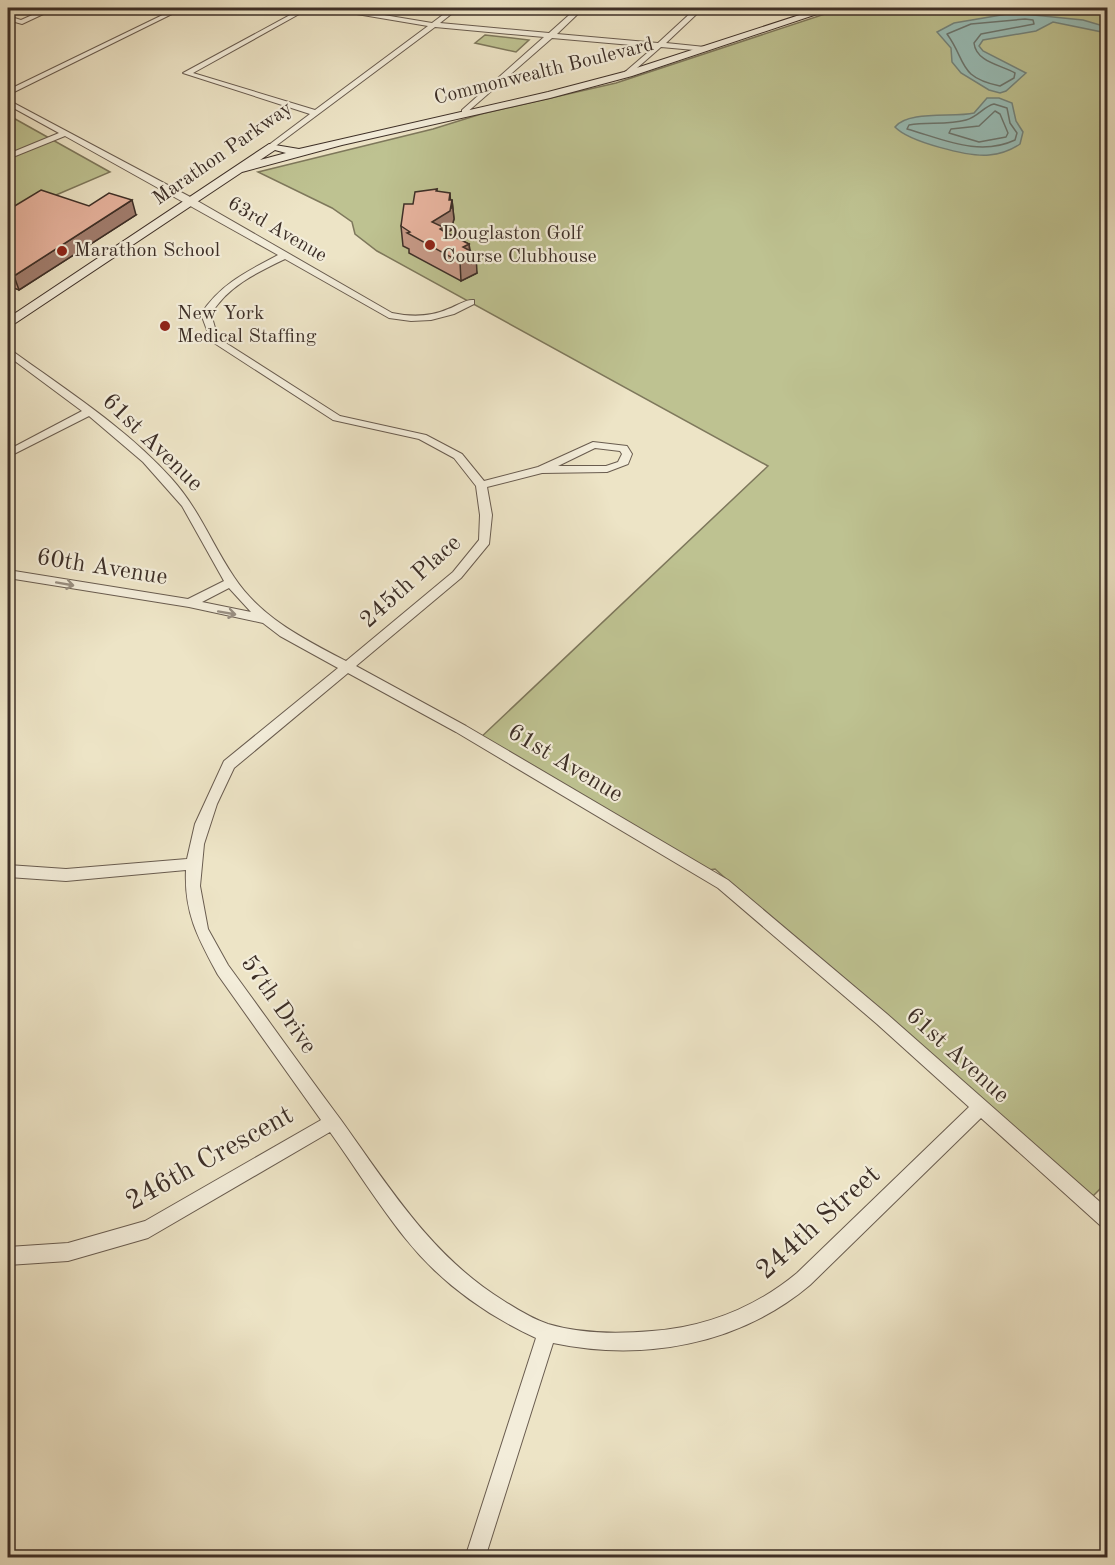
<svg xmlns="http://www.w3.org/2000/svg" width="1115" height="1565" viewBox="0 0 1115 1565" font-family="'Old Standard TT',serif">
<style>
.green{fill:#bec291;stroke:#7e785c;stroke-width:1.5}
.water{fill:#99beb8;stroke:#74857e;stroke-width:1.5}
.lines{fill:none;stroke-linecap:round;stroke-linejoin:round}
.shore{stroke:#6b7670;stroke-width:1.5}
.street-casing{stroke:#695c4f;stroke-width:2}
.secondary-casing{stroke:#3d2f27;stroke-width:2}
.street{fill:#f3edda;fill-rule:evenodd}
.secondary{fill:#f3edda;fill-rule:evenodd}
.wall{fill:#c89b89;stroke:#3d2f27;stroke-width:1.5}
.shaded-wall{fill:#a27e6f;stroke:#3d2f27;stroke-width:1.5}
.building{fill:#e8b49f;stroke:#3d2f27;stroke-width:1.5}
.oneway{stroke:#988e80}
.poi-dot{fill:#8f2418;stroke:#f3edda;stroke-width:2}
.labels{text-anchor:middle;dominant-baseline:central;stroke-width:4.5;stroke-linejoin:round;paint-order:stroke}
.far-street-label{font-size:20px;fill:#3d2f27;stroke:#f3edda}
.far-poi-label{font-size:20px;fill:#3d2f27;stroke:#f3edda;text-anchor:start}
.street-label{font-size:24px;fill:#3d2f27;stroke:#f3edda}
.near-street-label{font-size:28px;fill:#3d2f27;stroke:#f3edda}
</style>
<rect width="100%" height="100%" fill="#ede4c6"/>
<filter id="stains"><feTurbulence type="fractalNoise" baseFrequency=".00333" numOctaves="4"/><feColorMatrix values="0 0 0 0 .2 0 0 0 0 .09 0 0 0 0 .02 0 0 0 .5 -.17"/></filter>
<radialGradient id="worn" r=".72"><stop offset=".6" stop-color="#630" stop-opacity="0"/><stop offset="1" stop-color="#630" stop-opacity=".3"/></radialGradient>
<path class="green" d="M843,8H1107L1108,1181L1087,1202L715,869L702,871L479,739L768,466L377,251L355,234L352,222L332,208L258,172L433,129L481,114L616,83Z
M485,35L529,40L516,52L475,43Z
M8,115L110,172L42,201L8,222Z"/>
<path class="water" d="M1013,13L1083,20L1107,27V33L1053,22L1036,31L983,40L979,46L983,51L1026,73L1006,91L1000,93L989,90L961,73L952,62L951,48L937,32L954,23Z
M987,98H999L1012,103L1016,121L1023,132L1020,144C1011,150 1000,154 989,155C969,157 909,142 895,127C908,110 954,118 974,113Z"/>
<g class="lines">
<path class="shore" d="M1025,19L1033,20L1034,24L981,34L974,43C976,62 1001,65 1015,73L1014,78L1000,86C957,77 967,61 947,34L971,24Z
M994,104L1007,108L1010,123L1017,133L1015,140C979,157 943,139 907,129L909,125C928,122 948,125 966,120C978,117 984,106 994,104Z
M995,111L1000,114L1008,133L1006,137L979,142L949,133L951,129L979,126Z"/>
<defs>
<path id="street" d="M48,8H56L22,24L8,20V16L21,20Z
M177,8H184L8,95V90Z
M303,8H310L193,73L315,110L428,26L333,10L330,8H342L432,23L452,8H459L440,23L549,33L577,8H584L557,34L658,43L696,8H703L666,43L705,47L709,49L705,51L661,47L628,76L624,74L625,72L654,47L552,38L465,114H462V110L544,37L435,27L273,148L269,146L270,144L310,114L183,73Z
M8,100L194,199L392,313C411,317 430,317 448,309C457,306 465,299 474,300V304L454,314L431,320L411,321L389,318L285,259C256,273 228,286 211,314L218,338L340,416L426,435L462,454L484,481L538,467L593,442L627,446L632,454L628,464L607,472L542,473L487,487L492,515L489,544L461,578L356,666L466,726L728,880L887,1014L1108,1209V1229L1102,1227L981,1118L810,1285C739,1345 643,1362 553,1343L485,1558H465L536,1338C486,1315 439,1281 405,1238C378,1204 355,1167 330,1132L148,1238L68,1261L8,1265V1247L68,1243L145,1221L321,1120L218,975C198,938 184,913 186,870L66,881L8,877V865L66,869L187,859L195,824L224,761L338,668L280,636L263,623L189,607L8,578V570L188,599L224,581L182,506L143,462L89,416L8,457V450L82,411L8,356V349L11,350C66,390 125,427 171,478C200,510 211,543 234,577C261,618 304,639 346,661L453,572L479,540L480,515L476,486L454,458L419,439L333,420L211,341L201,314C220,284 248,271 278,255L65,136L8,159V154L59,133L8,105ZM595,448L620,451L622,454L618,462L606,466H558ZM229,588L251,612L202,602ZM348,673L456,732L718,888L877,1024L969,1107L797,1273C756,1307 706,1327 652,1331C618,1334 581,1334 548,1324C533,1319 518,1310 504,1301C432,1257 389,1187 341,1120C303,1069 266,1017 228,965L208,929L200,886L204,844L217,804L234,768Z"/>
<path id="secondary" d="M821,8H835L632,76L550,98L342,145L242,172L8,328V318L269,144L299,149L548,92L624,72ZM275,150L286,153L260,160Z"/>
</defs>
<use href="#street" class="street-casing"/>
<use href="#secondary" class="secondary-casing"/>
<use href="#street" class="street"/>
<use href="#secondary" class="secondary"/>
</g>
<path class="wall" d="M437,189V191L450,200H452L454,219L451,230L447,233L469,244L470,250L477,273L461,281L409,253V249L403,246L401,226L413,204Z
M89,206L136,215L19,290L8,286V210Z"/>
<path class="shaded-wall" d="M450,193L451,209L452,200L454,219L451,230L444,235L432,222L449,200Z
M132,200L136,215L19,290L14,276Z
M469,244L470,256L476,254L477,273L461,281L460,262L463,247Z"/>
<path class="building" d="M437,189L436,191L450,193L449,200H452L450,211L432,222L443,227L440,229L445,232L469,244L463,247L476,254L460,262L407,233L410,232L401,226L404,204H413L415,192Z
M41,190L89,206L109,193L132,200L14,276L8,273V256L13,253L8,251V210Z"/>
<defs><path id="oneway-shaft" d="M-6 0H5M1.5-3L5.5 0L1.5 3" fill="none" stroke-width="1.6" stroke-linecap="round" stroke-linejoin="round" transform="scale(1.5)"/></defs>
<g class="oneway">
<use href="#oneway-shaft" transform="translate(65 584) rotate(10)"/>
<use href="#oneway-shaft" transform="translate(227 613) rotate(10)"/>
</g>
<g class="poi-dot">
<circle cx="430" cy="245" r="6"/>
<circle cx="62" cy="251" r="6"/>
<circle cx="165" cy="326" r="6"/>
</g>
<g class="labels">
<g class="far-street-label">
<text transform="translate(544 72) rotate(-14)">Commonwealth Boulevard</text>
<text transform="translate(223 154) rotate(-35)">Marathon Parkway</text>
<text transform="translate(277 230) rotate(30)">63rd Avenue</text>
</g>
<g class="far-poi-label">
<text x="442" y="234">Douglaston Golf<tspan x="442" dy="23">Course Clubhouse</tspan></text>
<text x="74" y="251">Marathon School</text>
<text x="177" y="314">New York<tspan x="177" dy="23">Medical Staffing</tspan></text>
</g>
<g class="street-label">
<text transform="translate(152 443) rotate(44)">61st Avenue</text>
<text transform="translate(102 568) rotate(9)">60th Avenue</text>
<text transform="translate(411 582) rotate(-42)">245th Place</text>
<text transform="translate(565 764) rotate(31)">61st Avenue</text>
<text transform="translate(278 1005) rotate(55)">57th Drive</text>
<text transform="translate(957 1056) rotate(42)">61st Avenue</text>
</g>
<g class="near-street-label">
<text transform="translate(210 1159) rotate(-29)">246th Crescent</text>
<text transform="translate(819 1223) rotate(-42)">244th Street</text>
</g>
</g>
<rect width="1115" height="1565" fill="none" stroke="#ede4c6" stroke-width="30"/>
<rect x="9" y="9" width="1097" height="1547" fill="none" stroke="#3d2f27" stroke-width="3"/>
<rect x="15" y="15" width="1085" height="1535" fill="none" stroke="#3d2f27" stroke-width="1.5"/>
<rect width="100%" height="100%" filter="url(#stains)"/>
<rect width="100%" height="100%" fill="url(#worn)"/>
</svg>
